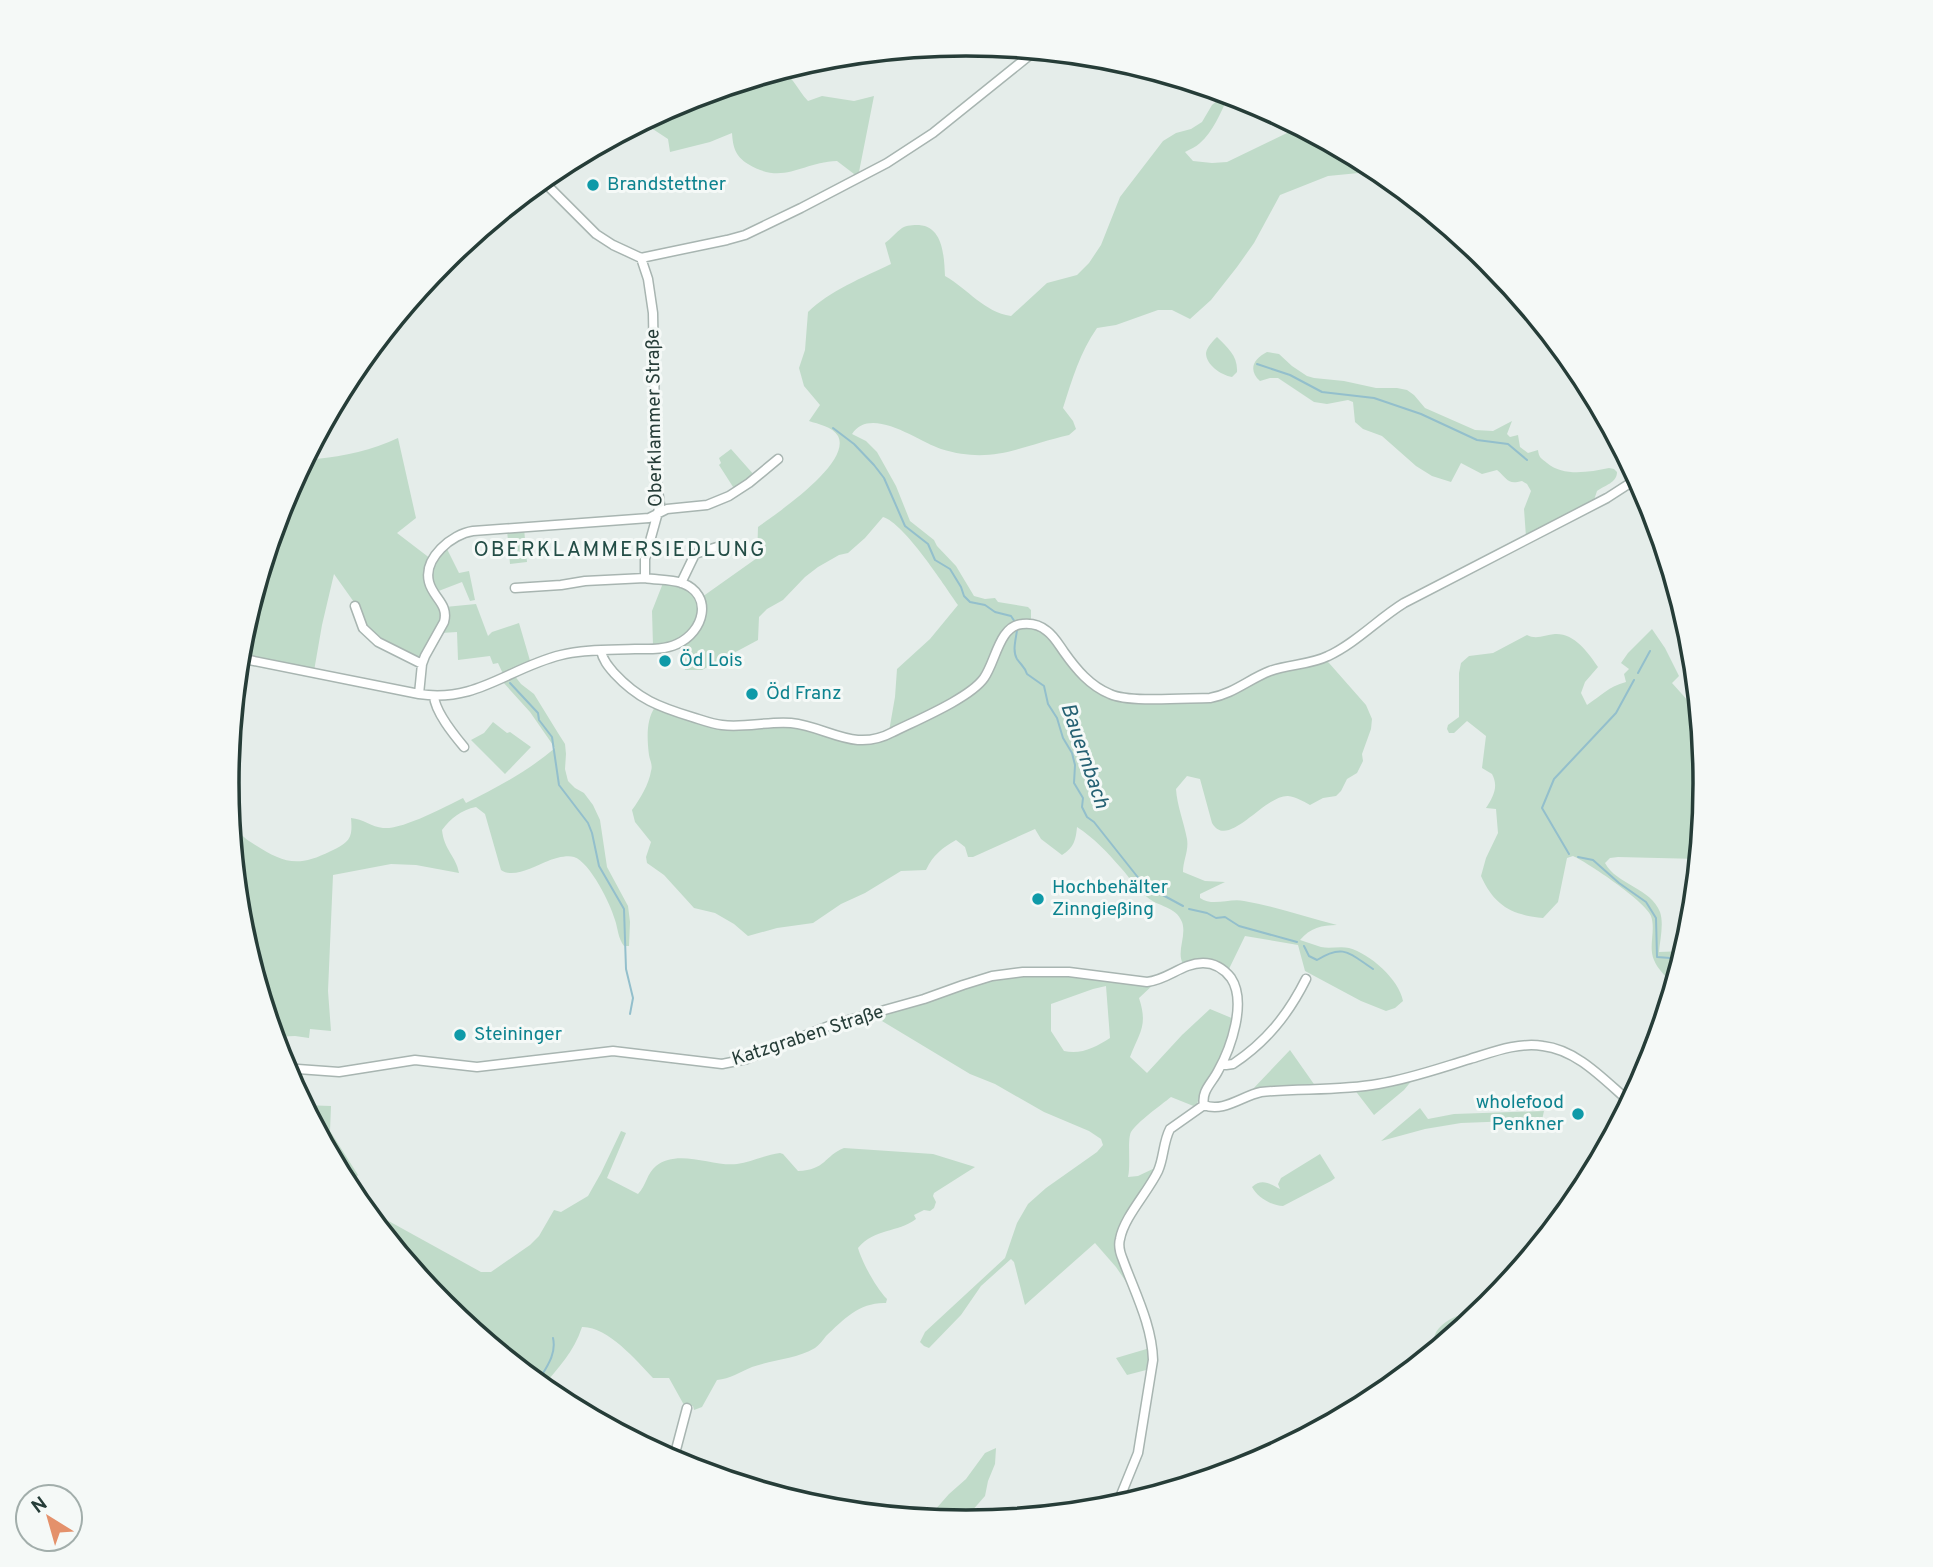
<svg xmlns="http://www.w3.org/2000/svg" width="1933" height="1567" viewBox="0 0 1933 1567" font-family="Overpass,sans-serif">
<style>
.green{fill:#c0dbc9;fill-rule:evenodd}
.lines{fill:none;stroke-linecap:round;stroke-linejoin:round}
.stream{stroke:#93bfcc;stroke-width:2}
.minor-casing{stroke:#a8b5b1;stroke-width:11}
.minor{stroke:#fff;stroke-width:8}
.culture-dot{fill:#0f9aa8;stroke:#f5f9f7;stroke-width:2.5}
.labels{text-anchor:middle;dominant-baseline:central;stroke-width:6;stroke-linejoin:round;paint-order:stroke}
.culture-label{font-size:19px;fill:#0d838f;stroke:#f5f9f7;text-anchor:start}
.street-label{font-size:19px;fill:#263d38;stroke:#f5f9f7}
.neighbourhood-label{font-size:21px;letter-spacing:2px;fill:#234d46;stroke:#f5f9f7}
.water-label{font-size:21px;font-style:italic;fill:#256173;stroke:#f5f9f7}
.rim{fill:none;stroke:#263d38;stroke-width:3.5}
</style>
<rect width="100%" height="100%" fill="#e5edea"/>
<path class="green" d="M782,70C795,80 797,89 808,101L822,96L854,101L874,96L858,177L837,161C801,162 784,186 748,164C735,156 733,147 732,133L710,142L670,152L668,139L642,122L684,100Z
M1223,96L1228,97C1221,112 1213,132 1200,143C1196,147 1190,149 1185,152L1193,161L1212,163L1227,162L1287,133L1293,123L1378,169L1384,174L1369,172L1328,176L1280,195L1254,243L1237,267L1211,300L1190,319L1172,310H1158L1116,325L1097,328C1080,352 1072,380 1063,408L1073,421L1076,429L1069,435C1020,446 993,465 941,449C919,442 871,405 852,434L866,441L877,452L896,486L910,521L934,540L937,546L956,566L974,596L985,599L995,598L998,602L1028,607L1031,610V622L1021,626L1042,630L1105,695L1211,701L1261,677L1326,660L1329,663L1366,705L1372,719L1371,729L1362,754L1363,761L1357,773L1347,779L1341,791L1336,796L1323,798L1310,805C1303,801 1296,797 1288,796C1264,795 1228,851 1212,823L1200,779L1187,776L1176,789C1177,806 1184,822 1187,839C1189,851 1183,860 1183,872L1205,881L1225,882L1200,894V898C1213,907 1229,898 1244,901C1275,906 1306,917 1337,925C1322,925 1310,928 1300,940C1307,942 1314,945 1321,947C1330,949 1340,946 1349,948C1370,954 1399,979 1403,1001L1395,1008L1386,1011L1361,1001L1305,971L1298,945L1245,936L1228,971L1224,968L1183,964C1176,951 1187,936 1182,922C1176,906 1158,907 1147,897C1137,890 1130,878 1121,868C1108,853 1094,838 1077,827C1076,839 1074,848 1062,855L1041,839L1035,829L973,857H968L965,847L956,840C942,848 933,855 926,870L901,871L865,893L841,904L813,923L777,928L748,936L734,924L715,913L694,908L664,875L647,863L646,857L651,842L635,822L632,810C640,799 649,784 651,771C653,765 650,761 649,755C647,739 646,720 655,707L703,723L799,726L842,739L888,737L895,697L897,669L930,639L958,605C944,585 904,523 883,517L865,538L848,553L839,555L818,567L805,577L783,600L767,609L759,617L758,640L702,670H685V643L699,628L702,597L757,558L758,527C777,513 852,463 838,436C833,427 818,424 809,421L820,405L804,386L799,368L805,350L808,312C829,291 864,277 891,264L885,243C891,239 896,232 902,228C907,225 913,225 919,225C944,227 944,258 945,276C968,289 984,312 1011,316L1047,283L1077,275L1089,263L1101,245L1120,197L1163,141L1176,133L1191,129L1202,122L1212,105Z
M1217,337C1228,348 1238,356 1237,372L1232,377C1221,375 1206,365 1206,353C1207,347 1213,341 1217,337Z
M1267,352L1279,354L1292,366L1307,376L1314,378L1344,381L1376,388H1397L1407,390L1414,395L1425,408L1475,430L1493,431L1512,421L1507,434L1510,437L1518,435L1520,447L1528,453L1538,450C1539,458 1541,458 1547,463C1564,477 1589,472 1609,468L1614,469L1617,472C1617,483 1605,485 1597,491L1593,503L1526,537L1524,509L1531,491L1527,484L1522,481C1507,485 1508,479 1497,470L1482,474L1461,463L1451,482L1432,476L1416,466L1382,436L1363,429L1355,422L1353,402L1348,400L1327,404L1314,402L1278,378H1270L1260,381C1248,370 1253,359 1267,352Z
M398,438L416,518L397,533L431,559L426,575L442,609V621L421,658L417,659L377,640L364,623L356,605L334,574L322,625L314,671L239,656L241,639L283,500L308,453L316,459C345,456 372,450 398,438Z
M731,449L755,476L735,490L719,465L721,463L719,458Z
M524,528L527,562L510,564L507,530Z
M446,547L459,573L469,571L475,600L470,601L462,582L436,592C424,575 435,562 446,547Z
M663,583C692,586 714,607 689,633C680,642 665,644 653,646L652,611Z
M476,604L488,636L492,632L519,623L531,664L504,676L498,663L493,664L490,656L458,660L457,632L441,633L445,607Z
M1652,629L1665,648L1679,676L1672,683L1699,713L1700,716L1694,722C1715,754 1703,821 1699,859L1618,857L1610,858L1605,863C1617,885 1651,888 1660,912C1664,924 1660,940 1659,952L1685,951L1674,986C1668,978 1657,969 1654,960C1648,947 1656,930 1651,916C1646,902 1587,862 1573,856L1567,858L1558,902L1543,918C1511,915 1494,905 1481,876L1486,858L1498,833L1496,809L1486,808C1493,797 1499,787 1492,774L1482,768L1486,736L1467,721L1454,733H1449L1447,729L1448,725L1459,717V673L1461,663L1469,656L1493,653L1527,635C1536,640 1545,635 1555,634C1574,633 1588,652 1598,667L1585,682L1581,693L1587,705C1602,695 1608,687 1626,682L1624,674L1629,669L1621,663L1628,653Z
M514,675L521,684L534,694L558,733L565,744L566,754L565,769L568,781L575,788L584,793L593,805L600,820L607,867L628,906L630,922L629,946H624C618,938 618,929 615,920C611,905 590,862 574,857C567,855 555,858 548,861C535,866 513,879 501,870L485,814L476,807C461,810 451,818 442,830C444,850 456,856 459,873L416,865L391,864L333,875L328,991L331,1031L310,1029L309,1038L295,1036L274,1037L241,927L231,829C239,831 243,837 249,841C282,862 295,869 331,851C349,842 353,839 351,818C363,819 372,827 383,828C402,830 445,807 463,798L466,803C498,787 528,771 555,748L530,712L502,681Z
M493,722L507,733L510,732L531,747L505,774L471,740L484,733Z
M1070,973L1154,984L1139,998C1148,1026 1140,1031 1130,1057L1147,1073L1182,1035L1210,1009L1234,1019L1218,1066L1201,1092L1196,1107L1171,1097C1161,1105 1137,1122 1131,1132C1127,1140 1131,1165 1128,1177L1138,1176L1157,1167L1117,1240L1133,1292L1116,1267L1095,1243L1025,1305L1014,1262L1011,1259L981,1286L961,1315L929,1348L924,1346L920,1342L925,1332L1005,1258L1017,1223L1028,1204L1046,1188L1097,1152L1103,1145L1101,1139L1089,1131L1044,1112L995,1084L970,1074L872,1015L1002,976ZM1106,986L1110,1038C1096,1047 1081,1055 1064,1051L1051,1031V1004L1093,989Z
M1290,1050L1316,1087L1250,1092Z
M1413,1079L1404,1090L1374,1115L1354,1089Z
M303,1105L331,1106L330,1131L358,1175L352,1183L365,1208L481,1272H491L530,1245L539,1236L554,1210L561,1212L588,1196L601,1173L621,1131L626,1133L607,1178L638,1194C646,1186 647,1173 656,1166C678,1148 713,1167 737,1164C751,1162 765,1155 780,1153L783,1154L798,1171C826,1170 824,1156 844,1148L933,1154L975,1167L934,1193L933,1196L936,1202L934,1208L930,1211L924,1210L914,1215L916,1219C897,1233 875,1228 858,1248C862,1262 876,1288 887,1299L886,1303C860,1302 844,1319 826,1336C823,1340 819,1345 815,1348C796,1359 772,1360 752,1367C740,1372 730,1379 717,1380L702,1407L694,1410L693,1406L684,1405L669,1378H653C636,1360 607,1326 582,1327C574,1352 558,1368 542,1387L443,1306L351,1194Z
M1420,1108L1428,1119L1454,1114L1544,1111L1542,1120L1461,1123L1425,1129L1381,1141Z
M1320,1154L1335,1178L1331,1181L1283,1206C1272,1206 1257,1197 1252,1187C1262,1178 1270,1184 1280,1189L1278,1184L1281,1178Z
M1457,1316L1467,1325L1441,1346L1434,1339C1435,1328 1447,1320 1457,1316Z
M1150,1348V1369L1127,1375L1116,1358Z
M996,1448L995,1464L988,1481L985,1496L971,1512L958,1522L927,1519L949,1494L966,1479L985,1453Z"/>
<g class="lines">
<path class="stream" d="M1257,364L1290,375L1322,392L1374,398L1421,414L1477,440L1508,444L1527,460
M833,428L854,444L874,465L884,478L905,526L928,544L935,560L950,569L961,587L964,596L970,602L985,605L995,612L1011,616L1015,622
M1017,630C1016,639 1012,651 1017,659C1021,665 1025,667 1027,674L1044,686L1048,704L1057,718L1063,738L1072,753L1075,765L1074,783L1083,798L1082,807L1087,817L1094,822L1140,880L1159,893L1183,906
M1638,673L1650,651
M510,683L538,713L539,720L552,737L559,785L588,823L592,833L599,866L624,909L626,969L633,998L630,1014
M1569,854L1542,808L1554,779L1616,713L1634,680
M1578,857L1593,860L1619,883L1646,902L1656,918L1657,957L1683,959
M1189,909L1207,913L1216,918L1225,917L1239,926L1297,942
M1304,946L1309,956L1317,960C1344,943 1350,954 1373,969
M537,1383C545,1369 557,1355 553,1338"/>
<defs>
<path id="minor" d="M542,180L596,234L613,245L641,258L727,240L745,235L801,208L887,163L933,133L1035,51
M681,583L695,554L717,547
M515,588L561,585L585,581L645,578
M355,606L363,628L378,642L422,664
M601,651C603,660 608,666 614,673C638,699 659,707 692,717C702,720 712,724 722,725C745,728 768,721 791,723C829,727 854,753 893,732C917,720 970,698 984,678C996,661 999,626 1022,624C1031,623 1040,625 1047,631C1054,636 1059,645 1064,652C1076,669 1090,686 1110,694C1129,703 1187,698 1210,698C1233,694 1249,679 1270,671C1289,664 1310,665 1328,656C1356,643 1378,619 1404,603L1607,498L1638,478
M239,658L419,694C477,703 508,668 561,655C584,649 611,650 635,649C649,649 664,650 677,644C704,632 714,595 682,583C670,579 656,580 645,578V559L660,505L656,476L653,313L648,279L641,258
M419,694L422,664L425,656L444,622C449,604 433,598 429,582C423,558 452,534 473,531L649,518L667,509L707,505L729,496L749,483L778,459
M434,696C435,712 454,735 464,747
M1222,1064L1226,1065L1233,1064C1266,1042 1288,1015 1306,979
M284,1068L339,1072L415,1060L477,1067L613,1051L722,1064L747,1059L831,1025L924,999L963,985L992,976L1023,972H1069L1147,982C1168,980 1182,963 1203,963C1215,963 1224,969 1231,978C1247,1002 1231,1048 1218,1071C1212,1083 1201,1091 1204,1105
M1204,1105C1223,1113 1242,1096 1261,1092C1300,1088 1339,1091 1378,1084C1409,1079 1440,1068 1470,1059C1493,1052 1518,1042 1543,1046C1578,1050 1605,1081 1631,1103
M673,1461L687,1408
M1116,1507L1138,1453L1153,1360C1152,1325 1135,1293 1123,1260C1120,1253 1118,1246 1120,1239C1124,1217 1148,1192 1158,1171C1164,1158 1163,1142 1170,1129L1204,1105"/>
</defs>
<use href="#minor" class="minor-casing"/>
<use href="#minor" class="minor"/>
</g>
<g class="culture-dot">
<circle cx="593" cy="185" r="7"/>
<circle cx="665" cy="661" r="7"/>
<circle cx="752" cy="694" r="7"/>
<circle cx="1038" cy="899" r="7"/>
<circle cx="460" cy="1035" r="7"/>
<circle cx="1578" cy="1114" r="7"/>
</g>
<g class="labels">
<g class="culture-label">
<text x="607" y="185">Brandstettner</text>
<text x="679" y="661">Öd Lois</text>
<text x="766" y="694">Öd Franz</text>
<text x="1052" y="888">Hochbehälter<tspan x="1052" dy="22">Zinngießing</tspan></text>
<text x="474" y="1035">Steininger</text>
<text x="1564" y="1103" text-anchor="end">wholefood<tspan x="1564" dy="22">Penkner</tspan></text>
</g>
<g class="street-label">
<text transform="translate(655 418) rotate(-91)">Oberklammer Straße</text>
<text transform="translate(808 1036) rotate(-18)">Katzgraben Straße</text>
</g>
<g class="neighbourhood-label">
<text x="620" y="550">OBERKLAMMERSIEDLUNG</text>
</g>
<g class="water-label">
<text transform="translate(1084 756) rotate(71)">Bauernbach</text>
</g>
</g>
<path d="M0 0H1933V1567H0ZM239 783a727 727 0 1 1 1454 0a727 727 0 1 1-1454 0Z" fill="#f5f9f7" fill-rule="evenodd"/>
<path class="rim" d="M239 783a727 727 0 1 1 1454 0a727 727 0 1 1-1454 0Z"/>
<g transform="translate(49 1518) rotate(323)"><circle r="33" fill="#f5f9f7" stroke="#a2aeab" stroke-width="2"/>
<path d="M0-5L12 26L0 18L-12 26Z" fill="#e4916b"/>
<text y="-10" font-size="19" font-weight="bold" text-anchor="middle" fill="#263d38">N</text>
</g>
</svg>
